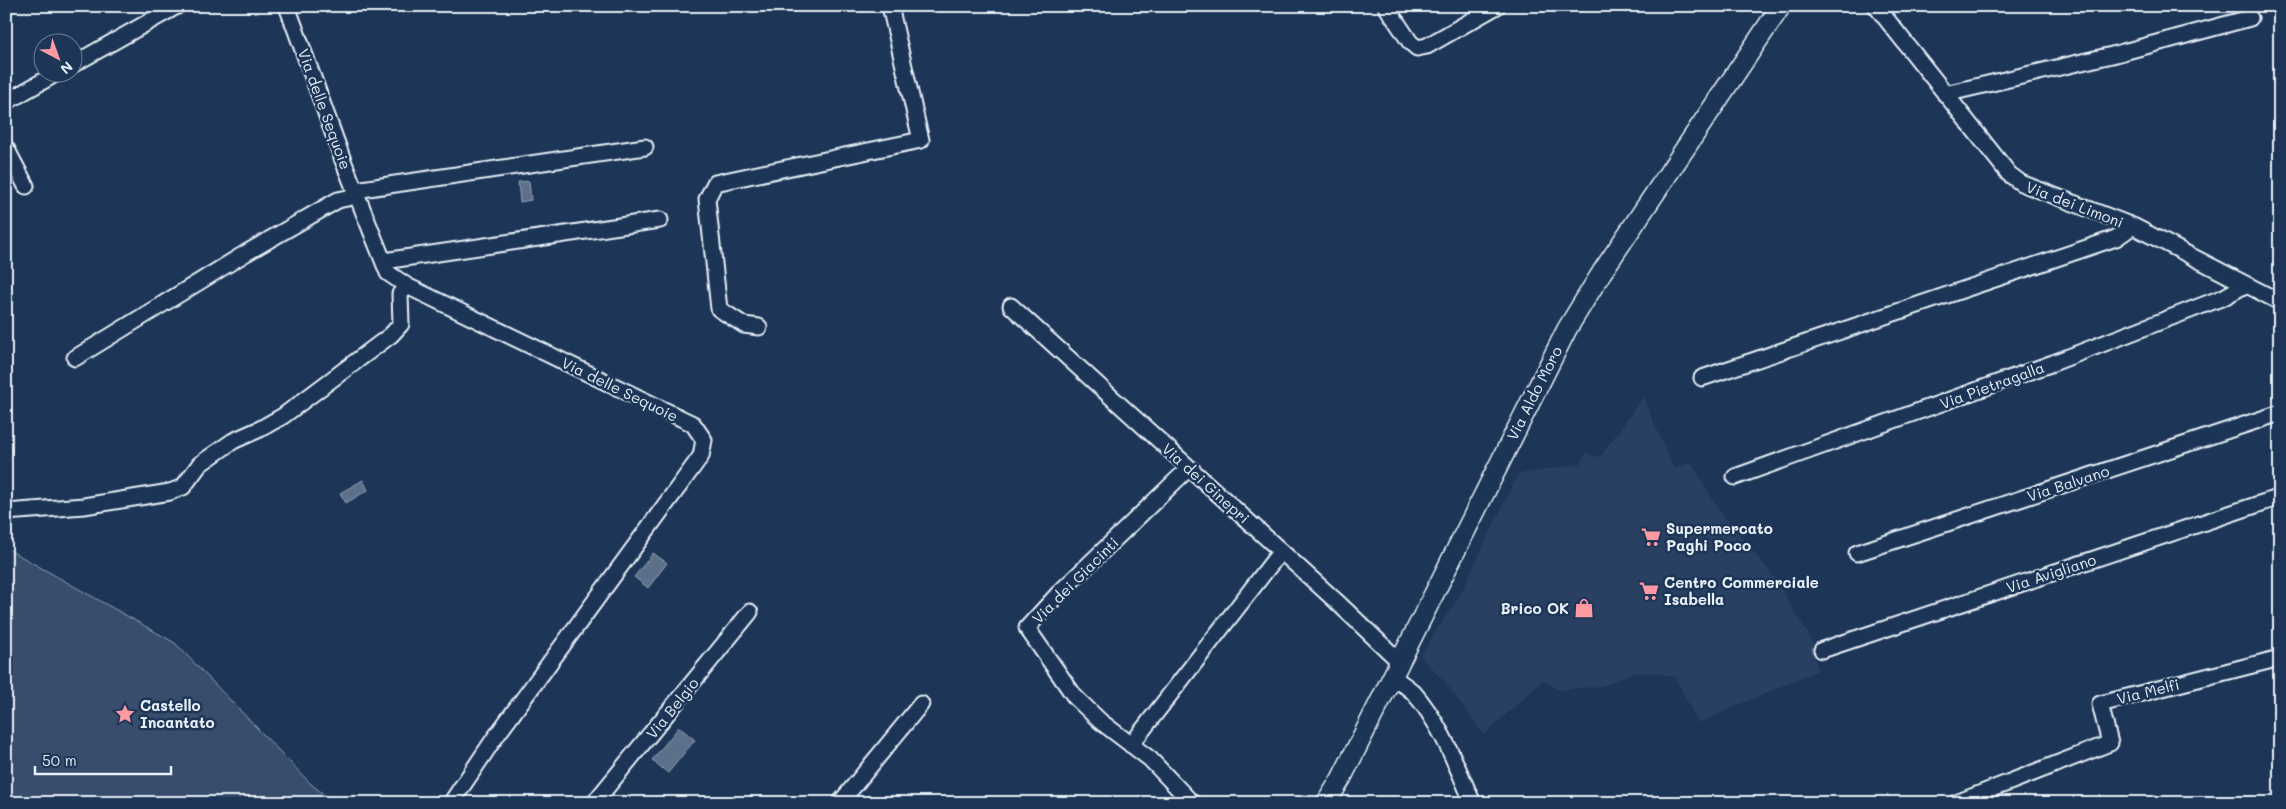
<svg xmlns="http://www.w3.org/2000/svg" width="2286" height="809" viewBox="0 0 2286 809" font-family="Mali,sans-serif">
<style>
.built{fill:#2a4162}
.green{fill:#374d6c;stroke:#909fb2}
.water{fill:#5d7089;stroke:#95a4b5}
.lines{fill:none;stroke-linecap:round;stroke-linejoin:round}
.minor-casing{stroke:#e8f1f8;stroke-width:19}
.tertiary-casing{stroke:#e8f1f8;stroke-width:22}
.minor{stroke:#1d3557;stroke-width:15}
.tertiary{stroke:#1d3557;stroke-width:19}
.labels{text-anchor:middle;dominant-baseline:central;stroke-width:5;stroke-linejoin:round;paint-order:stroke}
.street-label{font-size:15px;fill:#e8f1f8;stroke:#1d3557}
.poi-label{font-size:15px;font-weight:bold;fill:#e8f1f8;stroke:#1d3557;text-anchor:start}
</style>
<rect width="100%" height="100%" fill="#1d3557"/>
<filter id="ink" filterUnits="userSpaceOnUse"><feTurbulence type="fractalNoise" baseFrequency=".02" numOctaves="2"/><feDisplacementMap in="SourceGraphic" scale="10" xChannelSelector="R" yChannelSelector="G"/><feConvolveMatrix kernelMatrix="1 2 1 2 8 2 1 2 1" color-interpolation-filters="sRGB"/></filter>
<g filter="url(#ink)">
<path class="built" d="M1643,397L1674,469L1691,463L1720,511L1774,577L1811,639L1818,670L1698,723L1675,677L1658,673H1632L1603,686L1559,690L1543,680L1484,735L1445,682L1420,656L1460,595L1518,474L1580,464L1586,453L1600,457Z"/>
<path class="green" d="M6,548L175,643L312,785L335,803H19L6,799Z"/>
<path class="water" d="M529,181L531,200L520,202L518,182Z
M363,480L368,490L346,503L340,493Z
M653,553L667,563L648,588L634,577Z
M679,727L695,740L668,773L652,760Z"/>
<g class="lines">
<defs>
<path id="minor" d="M287,6L344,163L388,273L407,286L693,424L704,440L701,456L494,739L451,803
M1386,6L1410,42L1417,48L1427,46L1497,6
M1876,6L2009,174L2021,183L2133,226L2280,302
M72,65L177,6
M1945,94L2112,55L2250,18
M6,102L59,72
M6,148L26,186
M355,190L645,147
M384,261L660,220
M1011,306L1336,601L1399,661
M759,327L744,325L719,309L707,199L715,183L921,140L890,6
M75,358L246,253L338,200L357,196
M1702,378L2116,238L2133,226
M1189,468L1059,593L1027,628L1075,697L1100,721L1150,759L1192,803
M1735,477L2053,363L2224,297L2245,285
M6,512L84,506L170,492L183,487L200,464L233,441L260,429L283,416L391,335L401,324L400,294L407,286
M1857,553L2280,413
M1822,650L2280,497
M1392,676C1399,682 1408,687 1414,693C1441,724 1456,765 1473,803
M1131,745L1281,551
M594,803L750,612
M840,803L921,704
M1956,803L2110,743L2100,704L2280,658"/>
<path id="tertiary" d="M1326,803L1341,779L1567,329L1602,272L1781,6"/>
</defs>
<use href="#minor" class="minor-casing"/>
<use href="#tertiary" class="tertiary-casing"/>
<use href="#minor" class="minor"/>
<use href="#tertiary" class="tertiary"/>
</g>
</g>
<defs>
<symbol id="supermarket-bare" viewBox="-9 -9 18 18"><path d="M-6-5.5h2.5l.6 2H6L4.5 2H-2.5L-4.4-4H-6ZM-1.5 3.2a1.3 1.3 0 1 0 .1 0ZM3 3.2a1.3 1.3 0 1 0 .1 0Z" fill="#ff9aa2" stroke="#1d3557" stroke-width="2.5" paint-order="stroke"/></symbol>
<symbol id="shop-bare" viewBox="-9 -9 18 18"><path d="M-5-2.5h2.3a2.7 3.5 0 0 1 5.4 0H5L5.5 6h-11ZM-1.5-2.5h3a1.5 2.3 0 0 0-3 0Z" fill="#ff9aa2" stroke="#1d3557" stroke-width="2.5" paint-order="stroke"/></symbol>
<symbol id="sight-bare" viewBox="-9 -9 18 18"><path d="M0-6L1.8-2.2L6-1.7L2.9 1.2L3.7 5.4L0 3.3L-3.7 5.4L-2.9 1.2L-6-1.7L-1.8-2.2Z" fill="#ff9aa2" stroke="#1d3557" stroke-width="2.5" paint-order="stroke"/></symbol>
</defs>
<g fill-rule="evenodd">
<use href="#supermarket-bare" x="1637" y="523" width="28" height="28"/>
<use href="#supermarket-bare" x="1635" y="577" width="28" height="28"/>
<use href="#shop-bare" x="1570" y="594" width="28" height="28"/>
<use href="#sight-bare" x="111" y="700" width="28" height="28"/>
</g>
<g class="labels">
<g class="street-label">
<text transform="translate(325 109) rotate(70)">Via delle Sequoie</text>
<text transform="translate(2075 204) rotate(21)">Via dei Limoni</text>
<text transform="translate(1992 385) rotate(-20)">Via Pietragalla</text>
<text transform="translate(620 389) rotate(26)">Via delle Sequoie</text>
<text transform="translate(1534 393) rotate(-63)">Via Aldo Moro</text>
<text transform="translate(1206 483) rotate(42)">Via dei Ginepri</text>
<text transform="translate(2068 483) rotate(-18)">Via Balvano</text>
<text transform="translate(2051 573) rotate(-18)">Via Avigliano</text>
<text transform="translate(1075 580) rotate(-45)">Via dei Giacinti</text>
<text transform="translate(2148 691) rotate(-14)">Via Melfi</text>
<text transform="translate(672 708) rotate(-51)">Via Belgio</text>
</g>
<g class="poi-label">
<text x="1666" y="528">Supermercato<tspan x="1666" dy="17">Paghi Poco</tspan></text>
<text x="1664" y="582">Centro Commerciale<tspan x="1664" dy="17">Isabella</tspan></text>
<text x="1569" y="608" text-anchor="end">Brico OK</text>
<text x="140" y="705">Castello<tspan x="140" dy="17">Incantato</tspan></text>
</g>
</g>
<rect width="2286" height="809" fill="none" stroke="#1d3557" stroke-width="25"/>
<rect x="12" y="12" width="2261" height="784" fill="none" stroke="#e8f1f8" stroke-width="2" filter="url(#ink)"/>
<g transform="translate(58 58) rotate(139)"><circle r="24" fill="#1d3557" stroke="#6e8097"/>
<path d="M0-4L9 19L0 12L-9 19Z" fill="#ff9aa2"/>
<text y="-8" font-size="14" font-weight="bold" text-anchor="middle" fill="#e8f1f8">N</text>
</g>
<path d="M35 766v8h136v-8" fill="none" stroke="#e8f1f8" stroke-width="2.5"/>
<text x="42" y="766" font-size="15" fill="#e8f1f8" stroke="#1d3557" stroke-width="4" paint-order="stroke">50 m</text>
</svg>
